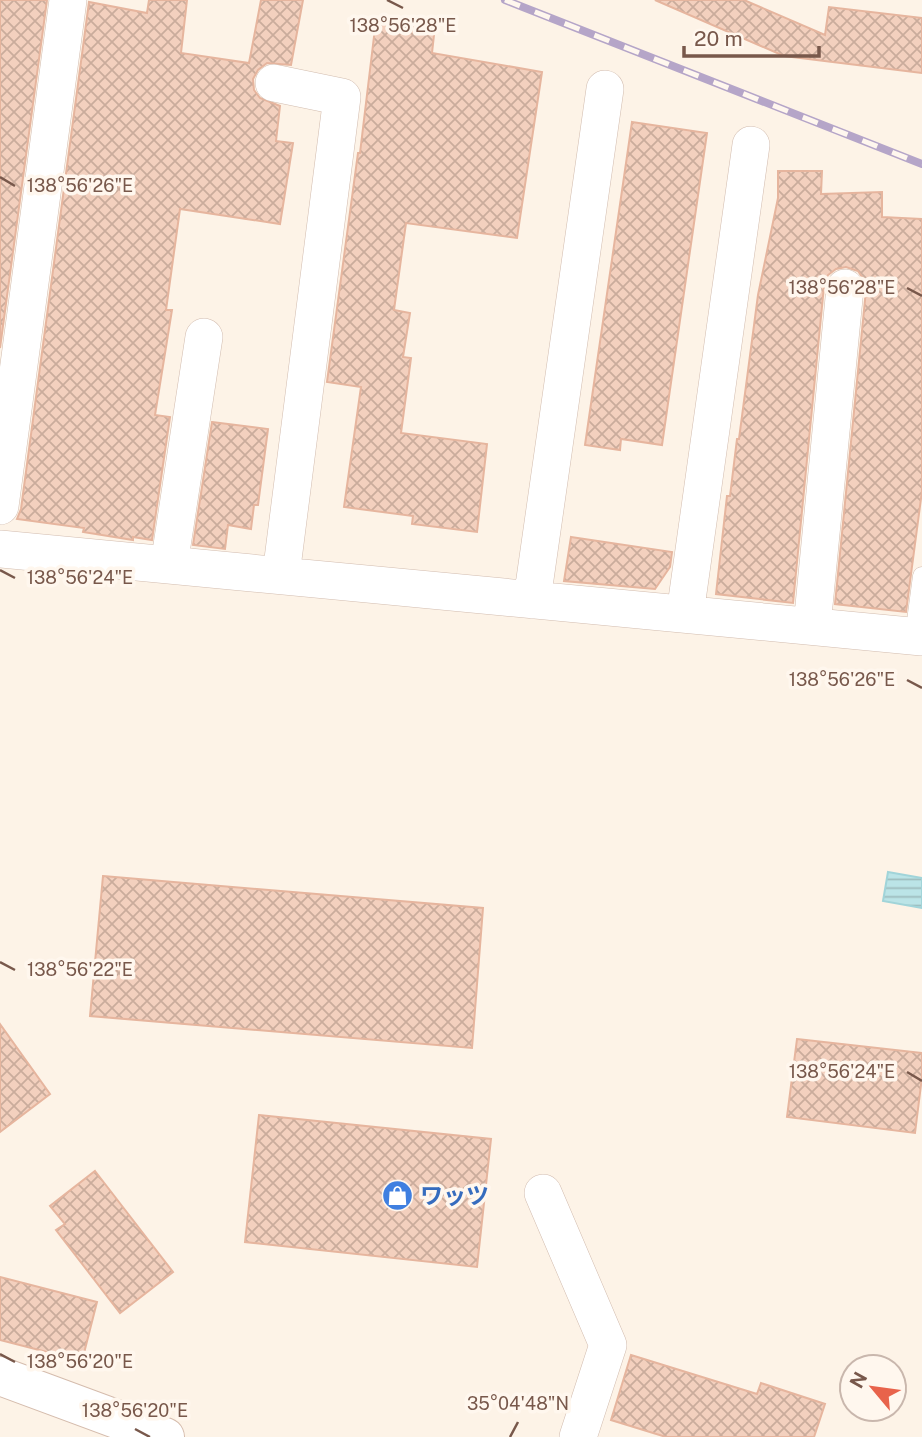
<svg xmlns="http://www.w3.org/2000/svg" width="922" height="1437" viewBox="0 0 922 1437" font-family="'Public Sans','Noto Sans JP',sans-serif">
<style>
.water{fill:url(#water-rules);stroke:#a1d4d9;stroke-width:2}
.building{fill:url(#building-cross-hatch);stroke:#e6b59e;stroke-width:2}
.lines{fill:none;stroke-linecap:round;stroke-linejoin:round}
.lane-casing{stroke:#d2bcaf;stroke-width:19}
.street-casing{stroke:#d2bcaf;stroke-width:38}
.secondary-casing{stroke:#d5bcad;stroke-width:40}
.lane{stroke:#fff;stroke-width:18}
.street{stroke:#fff;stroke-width:37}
.secondary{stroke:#fff;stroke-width:38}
.rail-casing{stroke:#b5a5c8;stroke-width:8}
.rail{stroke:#fff7ee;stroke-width:5;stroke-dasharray:16;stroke-linecap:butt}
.ticks{fill:none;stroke:#78584b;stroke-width:2.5}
.labels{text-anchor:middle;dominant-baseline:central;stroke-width:7;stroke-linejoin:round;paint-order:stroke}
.shop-label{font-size:23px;font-weight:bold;fill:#366cbe;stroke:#fff7ee;text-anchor:start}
.ticks-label{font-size:18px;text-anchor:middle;fill:#78584b;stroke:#fff7ee;stroke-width:7;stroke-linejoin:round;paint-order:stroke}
</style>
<defs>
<pattern id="water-rules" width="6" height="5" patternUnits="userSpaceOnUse" patternTransform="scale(1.75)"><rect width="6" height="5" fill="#bbe4e7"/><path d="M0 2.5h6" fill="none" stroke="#9dbcbd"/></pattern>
<pattern id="building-cross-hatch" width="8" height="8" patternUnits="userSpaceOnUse" patternTransform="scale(1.75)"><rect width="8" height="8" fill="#f3d0be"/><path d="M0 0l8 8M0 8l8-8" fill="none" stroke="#caac9c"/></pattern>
</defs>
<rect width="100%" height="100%" fill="#fdf3e7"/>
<path class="water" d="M888,872L922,878V908L883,901Z"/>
<path class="building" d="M0,0H47L0,348Z
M149,0H187L181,53L249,63L261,0H303L291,65L267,63L258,70L253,79L254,90L260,98L280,106L276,141L293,143L280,224L180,209L166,310H172L155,415L170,417L152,540L133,537V540L83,532L84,528L17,519L21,509L89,2L147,13Z
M655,0H744L825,35L829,7L922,18V73L784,56Z
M376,20L435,26L432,53L542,72L517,238L406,223L394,310L410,313L403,357L411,358L401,433L487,444L477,532L412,524L413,516L344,507L361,387L327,382L358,153H360Z
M632,122L707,133L662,445L621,439L620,450L585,445Z
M778,171H822L821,194L882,192V217L922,219V491L906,612L835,604L866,290L864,280L858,271L846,267L836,269L828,275L824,286L793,603L716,594L727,496H730L737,439H739L758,295L778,198Z
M212,422L268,429L258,505H254L251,529L228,525L225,549L193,545Z
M571,537L672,552L670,567L655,589L564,581Z
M103,876L483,908L472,1048L90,1016Z
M0,1024L50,1094L0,1132Z
M797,1039L922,1053V1077L915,1133L787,1117Z
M259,1115L491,1139L477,1267L245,1242Z
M95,1171L173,1272L120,1313L56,1230L65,1224L50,1206Z
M0,1277L97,1302L82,1361L0,1340Z
M631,1355L757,1394L761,1383L825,1404L814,1437H666L611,1420Z"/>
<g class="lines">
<defs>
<path id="lane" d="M914,636L922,576"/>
<path id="street" d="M274,83L342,97L281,575
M0,506L68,0
M0,549L922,637
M169,565L204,337
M532,600L605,89
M685,614L751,145
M812,626L845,288
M543,1193L608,1345L578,1437"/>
<path id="secondary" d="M0,1376L165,1437"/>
</defs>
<use href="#lane" class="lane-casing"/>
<use href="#street" class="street-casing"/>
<use href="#secondary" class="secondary-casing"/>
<use href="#lane" class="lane"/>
<use href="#street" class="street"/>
<use href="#secondary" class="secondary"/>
<defs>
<path id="rail" d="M505,0L922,164"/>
</defs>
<use href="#rail" class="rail-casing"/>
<use href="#rail" class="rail"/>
</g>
<path class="ticks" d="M387,0L403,8M0,177L15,186M907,288L922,296M0,570L15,578M907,680L922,688M0,962L15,970M907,1072L922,1081M0,1354L15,1362M135,1429L150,1437M510,1437L518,1422"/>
<defs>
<symbol id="shop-disc" viewBox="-11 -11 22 22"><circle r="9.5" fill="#3f7fe0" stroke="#fff7ee"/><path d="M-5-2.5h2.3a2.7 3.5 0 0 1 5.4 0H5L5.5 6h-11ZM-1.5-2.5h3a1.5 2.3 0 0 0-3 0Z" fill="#fff"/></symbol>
</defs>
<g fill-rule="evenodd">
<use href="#shop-disc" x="380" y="1178" width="35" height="35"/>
</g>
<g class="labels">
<g class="shop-label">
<text x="420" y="1195">ワッツ</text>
</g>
</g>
<g class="ticks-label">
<text x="403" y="32">138°56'28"E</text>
<text x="80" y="192">138°56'26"E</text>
<text x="842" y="294">138°56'28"E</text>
<text x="80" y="584">138°56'24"E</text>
<text x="842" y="686">138°56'26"E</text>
<text x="80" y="976">138°56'22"E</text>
<text x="842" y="1078">138°56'24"E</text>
<text x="80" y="1368">138°56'20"E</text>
<text x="518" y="1410">35°04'48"N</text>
<text x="135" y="1417">138°56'20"E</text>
</g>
<g transform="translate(873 1388) rotate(299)"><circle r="33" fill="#fff7ee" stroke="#c9b7ad" stroke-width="2"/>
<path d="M0-5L12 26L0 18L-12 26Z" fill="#e8634b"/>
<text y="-10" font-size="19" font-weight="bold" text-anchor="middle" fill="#78584b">N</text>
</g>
<path d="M684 46v10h135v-10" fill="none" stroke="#78584b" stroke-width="3.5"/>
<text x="694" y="46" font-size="21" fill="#78584b" stroke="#fff7ee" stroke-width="5" paint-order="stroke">20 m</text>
</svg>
